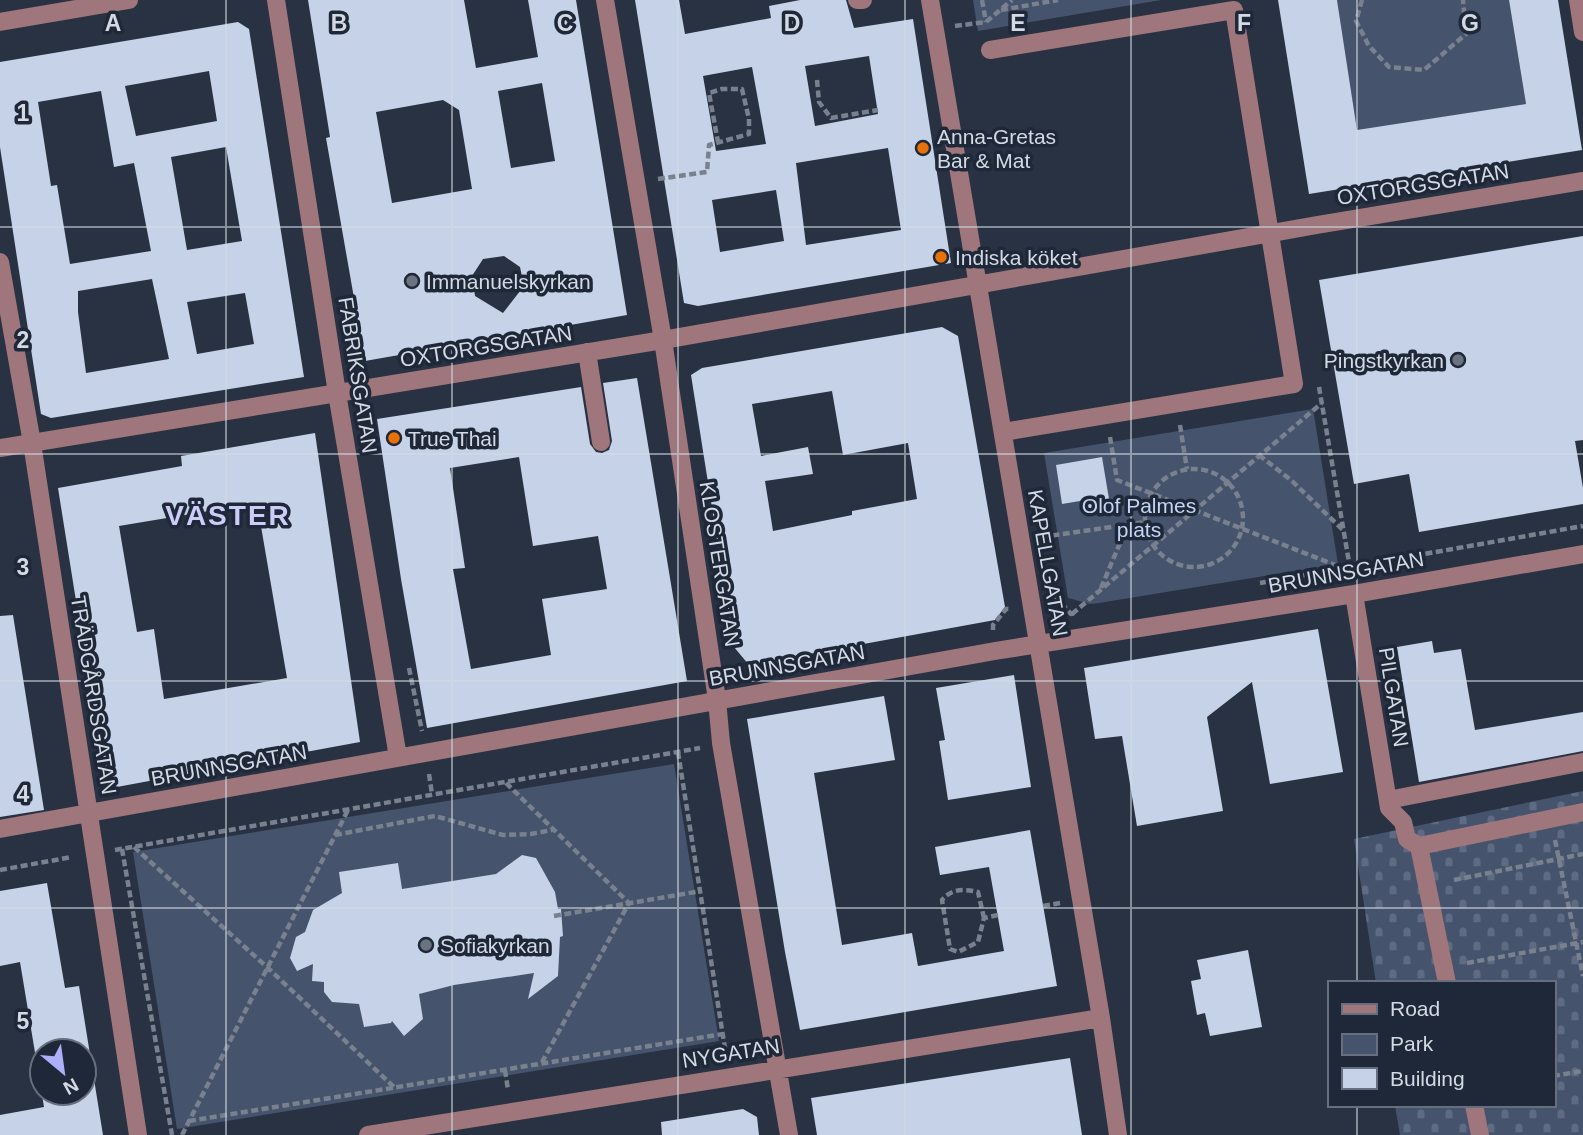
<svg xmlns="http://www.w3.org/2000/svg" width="1583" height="1135" viewBox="0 0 1583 1135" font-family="Helvetica,sans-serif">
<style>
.green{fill:#45536d}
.cemetery{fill:url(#cemetery-stones)}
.building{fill:#c6d2e7;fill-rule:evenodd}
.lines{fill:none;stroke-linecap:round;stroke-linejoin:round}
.path{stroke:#79818f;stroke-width:4.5;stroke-dasharray:7 3.5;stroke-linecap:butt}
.minor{stroke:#9e767c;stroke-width:18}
.grid{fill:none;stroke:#d3dae4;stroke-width:2;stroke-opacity:0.55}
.food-dot{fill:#e8710a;stroke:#1f2838;stroke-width:2.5}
.worship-dot{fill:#6b7280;stroke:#1f2838;stroke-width:2.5}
.labels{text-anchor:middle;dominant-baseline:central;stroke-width:7;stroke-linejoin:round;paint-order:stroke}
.poi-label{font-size:21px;fill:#d3dae4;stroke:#1f2838;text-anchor:start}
.street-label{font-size:21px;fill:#d3dae4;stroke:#1f2838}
.park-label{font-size:21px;fill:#c3d5f6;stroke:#1f2838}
.district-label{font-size:28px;font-weight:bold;letter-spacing:2px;fill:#cbcdf8;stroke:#1f2838}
.grid-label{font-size:23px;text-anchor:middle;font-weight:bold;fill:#d3dae4;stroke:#1f2838;stroke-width:7;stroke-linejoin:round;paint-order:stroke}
</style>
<defs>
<pattern id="cemetery-stones" width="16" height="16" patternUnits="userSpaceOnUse" patternTransform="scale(1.75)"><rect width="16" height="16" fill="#45536d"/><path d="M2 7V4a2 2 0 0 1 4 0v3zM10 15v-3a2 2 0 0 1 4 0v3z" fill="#5f6b82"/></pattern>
</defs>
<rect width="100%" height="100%" fill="#293242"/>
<path class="green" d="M973,0H1161L978,31Z
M1337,0H1509L1526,104L1357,131Z
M1313,409L1338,564L1099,603L1090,604L1068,598L1044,453Z
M674,764L719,1041L177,1129L133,852Z"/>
<path class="cemetery" d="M1583,791V1135H1400L1395,1105H1553V983H1376L1354,839Z"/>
<path class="building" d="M308,0H464L476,68L538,57L528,0H576L627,315L365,361L326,138L330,137ZM542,83L555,161L511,168L498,91ZM443,100L459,110L472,189L392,203L376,112ZM504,256L520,267L524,286L503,313L475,296L472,276L483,259Z
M635,0H679L685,34L771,18L769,6L800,0H846L854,28L913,19L951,263L698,306L684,303ZM869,56L878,114L815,126L805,66ZM752,67L766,144L716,151L703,76ZM888,148L901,230L806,245L796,163ZM776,190L784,241L720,252L712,200Z
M1278,0H1337L1357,130L1526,104L1509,0H1558L1582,150L1309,194Z
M238,22L249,29L304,377L51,418L41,414L0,147V62ZM209,71L217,121L136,136L125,86ZM101,91L114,167L134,163L151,251L70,264L57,185L51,186L38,102ZM226,147L242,241L187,250L171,157ZM152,279L169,359L86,373L78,312V291ZM245,293L254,344L197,354L187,302Z
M1583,236V440L1575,441L1583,488V504L1419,532L1409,474L1354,484L1319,280Z
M942,327L958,336L1005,607L995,620L749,665L734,647L691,375L702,368ZM832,391L843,455L908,443L917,499L852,511V515L773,531L765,481L813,474L808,447L761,456L752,404Z
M637,378L687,681L427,728L401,579L377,419L581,387L590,444L596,452L602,453L609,450L612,441L603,383ZM519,457L533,546L598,536L607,589L542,599L551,655L471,669L453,569L465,568L450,468Z
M315,433L360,742L106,789L58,488L182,466L181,456ZM257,503L287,678L164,699L154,629L137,632L119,526Z
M1102,457L1110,505L1088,509L1086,500L1062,504L1056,465Z
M13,615L44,810L0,817V616Z
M1318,629L1343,772L1270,784L1252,682L1207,717L1223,811L1137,826L1122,736L1095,739L1084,668Z
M1432,641L1434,653L1461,649L1475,730L1583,712V751L1419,782L1397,647Z
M1014,675L1031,787L948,800L939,741L945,740L936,688Z
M884,696L895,760L814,773L842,945L912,933L918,966L1004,951L989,867L940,875L935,847L1030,830L1057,986L800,1030L785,952L747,719Z
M522,855L536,858L555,892L558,909H561L563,936L560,937L558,976L528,999L534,973L454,985L419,994L423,1019L404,1036L392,1021L391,1023L364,1027L359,1004L332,1002L324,992V982L312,981L313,964L297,971L290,958L296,937L305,932L313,910L342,893L339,872L398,863L402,889L496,874Z
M47,883L65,988L79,986L103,1135H0V1115L44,1107L20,962L0,966V891ZM42,1051H84V1093H42Z
M1248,950L1262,1027L1210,1036L1205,1013L1197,1015L1191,981L1201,979L1197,960Z
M1070,1058L1082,1135H817L811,1098Z
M743,1109L757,1117L759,1135H662L661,1122Z"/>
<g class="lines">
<path class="path" d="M982,0L986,22
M1362,0L1356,21L1369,46L1389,67L1424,70L1466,34L1463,0
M1001,10L1058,0
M955,26L986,22L1012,0
M817,80L819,102L831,118L878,110
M658,179L707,172L709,145L749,134V119L742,89H722L709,93L718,142
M1319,387L1350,568
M1180,425L1187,469
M1110,437L1117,480L1343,568
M1259,455L1292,481L1343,530
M1145 518a49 49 0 1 1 98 0a49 49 0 1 1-98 0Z
M1042,537L1145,522
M1260,583L1583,526
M1101,588L1128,524
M1053,600L1058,599L1071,614L1075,613
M1072,614L1322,403
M993,630V625L1006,609H1010
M409,668L422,731
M678,752L726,1055
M429,774L432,794
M506,783L629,903L541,1064
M335,835L435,816L503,835L531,834L552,830
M1555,840L1583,976
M134,847L268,968L395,1088
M122,849L172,1135
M115,850L700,748
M0,870L72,857
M1454,880L1583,854
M1043,906L1060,903
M554,916L701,891
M984,918L978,892C964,889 952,888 942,900L950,949L958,952L978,942L984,918L998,915
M1467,963L1583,942
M505,1070L508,1090
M1553,1076L1583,1071
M189,1121L723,1034
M182,1135L348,810"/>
<path class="minor" d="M276,0L337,393L398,757
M605,0L663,340L717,700L721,743L789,1135
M857,0H863
M930,0L1101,1018L1118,1135
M1578,0L1583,32
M0,22L129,0
M990,50L1234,10L1294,384L1003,432
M0,262L32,443L138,1135
M587,352L601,442
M0,448L663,340L1317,225L1583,181
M1354,594L1389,808L1403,822L1407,839L1419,846L1447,983
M1388,800L1583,762
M0,829L995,651L1354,594L1583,554
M1419,846L1583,812
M1474,1105L1480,1135
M368,1135L1101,1018"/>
</g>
<path class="grid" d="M226,0V1135M452,0V1135M678,0V1135M905,0V1135M1131,0V1135M1357,0V983M0,227H1583M0,454H1583M0,681H1583M0,908H1583M1357,1105V1135"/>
<g class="food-dot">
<circle cx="923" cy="148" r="7"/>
<circle cx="941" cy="257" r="7"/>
<circle cx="394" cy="438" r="7"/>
</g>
<g class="worship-dot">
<circle cx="412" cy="281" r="7"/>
<circle cx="1458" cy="360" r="7"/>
<circle cx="426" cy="945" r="7"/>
</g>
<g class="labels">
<g class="poi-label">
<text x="937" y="136">Anna-Gretas<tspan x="937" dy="24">Bar &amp; Mat</tspan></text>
<text x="955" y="257">Indiska köket</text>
<text x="426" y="281">Immanuelskyrkan</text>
<text x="1444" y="360" text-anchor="end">Pingstkyrkan</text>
<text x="408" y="438">True Thai</text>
<text x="440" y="945">Sofiakyrkan</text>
</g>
<g class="street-label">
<text transform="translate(1423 184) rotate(-9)">OXTORGSGATAN</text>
<text transform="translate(486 346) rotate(-9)">OXTORGSGATAN</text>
<text transform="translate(358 375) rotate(81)">FABRIKSGATAN</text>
<text transform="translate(1048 563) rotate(80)">KAPELLGATAN</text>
<text transform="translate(720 564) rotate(81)">KLOSTERGATAN</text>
<text transform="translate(1346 572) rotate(-10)">BRUNNSGATAN</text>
<text transform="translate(787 665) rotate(-10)">BRUNNSGATAN</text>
<text transform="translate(94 695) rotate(81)">TRÄDGÅRDSGATAN</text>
<text transform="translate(1394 697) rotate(81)">PILGATAN</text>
<text transform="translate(229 765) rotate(-10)">BRUNNSGATAN</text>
<text transform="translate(731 1053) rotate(-9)">NYGATAN</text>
</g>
<g class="park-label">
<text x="1139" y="505">Olof Palmes<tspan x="1139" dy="24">plats</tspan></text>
</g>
<g class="district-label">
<text x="228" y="515">VÄSTER</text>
</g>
</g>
<g class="grid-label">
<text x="113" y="31">A</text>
<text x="339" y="31">B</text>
<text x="565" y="31">C</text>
<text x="792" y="31">D</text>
<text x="1018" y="31">E</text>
<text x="1244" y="31">F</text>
<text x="1470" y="31">G</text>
<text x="23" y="121">1</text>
<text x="23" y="348">2</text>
<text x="23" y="575">3</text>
<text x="23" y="802">4</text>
<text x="23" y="1029">5</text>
</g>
<rect x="1328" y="981" width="228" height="126" fill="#1f2838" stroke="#676f7d" stroke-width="2"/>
<rect x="1342" y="1004" width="35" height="10" fill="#9e767c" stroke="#676f7d" stroke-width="2"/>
<text x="1390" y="1016" font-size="21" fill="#d3dae4">Road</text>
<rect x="1342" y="1034" width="35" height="21" fill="#45536d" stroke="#676f7d" stroke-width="2"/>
<text x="1390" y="1051" font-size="21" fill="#d3dae4">Park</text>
<rect x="1342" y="1068" width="35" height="21" fill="#c6d2e7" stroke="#676f7d" stroke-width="2"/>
<text x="1390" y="1086" font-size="21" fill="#d3dae4">Building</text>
<g transform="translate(63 1072) rotate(151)"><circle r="33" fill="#1f2838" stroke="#676f7d" stroke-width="2"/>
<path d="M0-5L12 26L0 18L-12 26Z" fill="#adaffb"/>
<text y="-10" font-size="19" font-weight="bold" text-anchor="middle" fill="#d3dae4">N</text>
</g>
</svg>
